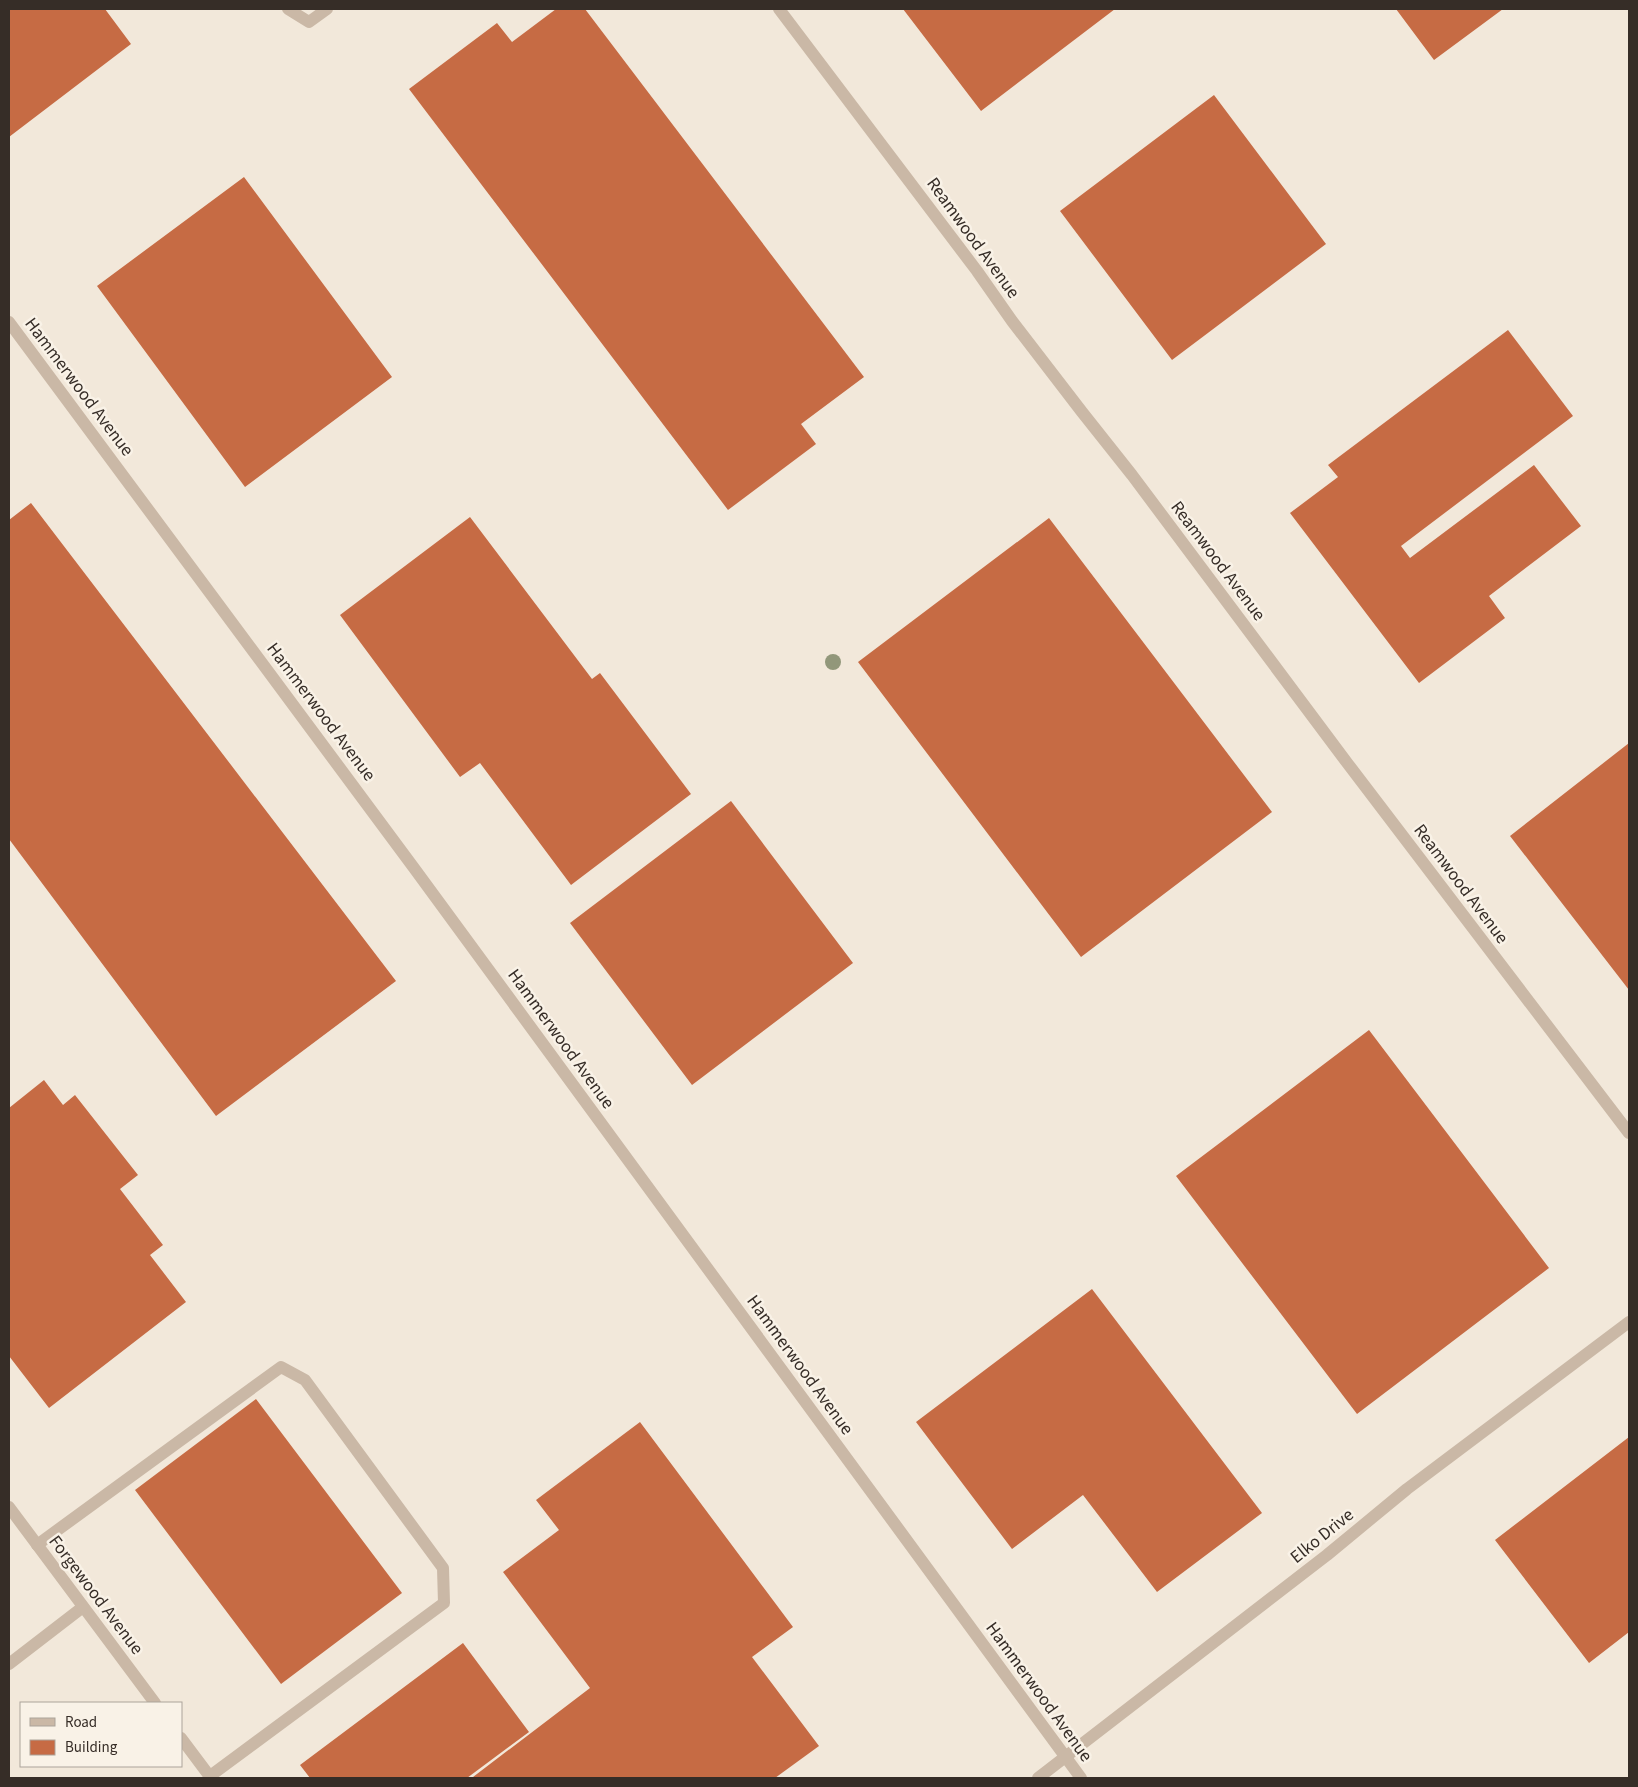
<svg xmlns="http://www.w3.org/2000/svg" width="1638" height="1787" viewBox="0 0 1638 1787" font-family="'Source Sans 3',sans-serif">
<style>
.building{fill:#c66b44}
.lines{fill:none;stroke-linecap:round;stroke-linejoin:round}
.service{stroke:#cab8a6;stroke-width:12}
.minor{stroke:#cab8a6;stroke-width:12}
.tree{fill:#92977a}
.labels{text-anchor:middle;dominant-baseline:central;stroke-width:5;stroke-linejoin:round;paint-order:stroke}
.street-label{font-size:18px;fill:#362d27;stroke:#f9f2e7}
</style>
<rect width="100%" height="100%" fill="#f2e8da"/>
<path class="building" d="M9,9H105L131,44L9,137Z
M556,9H585L864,377L801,424L816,444L728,510L409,89L497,23L512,42Z
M903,9H1115L981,111Z
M1396,9H1503L1434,60Z
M1214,95L1326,244L1172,360L1060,211Z
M244,177L392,377L245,487L97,286Z
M1508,330L1573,416L1401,546L1410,558L1534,465L1581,526L1489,596L1505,618L1419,683L1290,513L1338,477L1328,465Z
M31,503L396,981L216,1116L9,839V520Z
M470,517L592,679L600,673L691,794L571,885L480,763L460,777L340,615Z
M1049,518L1272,812L1081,957L858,662Z
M1629,743V990L1510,836Z
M731,801L853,963L692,1085L570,923Z
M1369,1030L1549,1268L1357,1414L1176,1176Z
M44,1080L63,1105L75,1095L138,1175L120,1189L163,1245L150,1255L186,1302L49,1408L9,1356V1108Z
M1092,1289L1262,1513L1157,1592L1083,1495L1012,1549L916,1422Z
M256,1399L402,1593L281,1684L135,1490Z
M640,1422L793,1627L752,1657L819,1746L775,1778H474L473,1777L590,1688L503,1572L559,1530L536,1500Z
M1629,1437V1632L1589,1663L1495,1540Z
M463,1643L529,1732L467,1778H310L300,1765Z"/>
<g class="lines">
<path class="service" d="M288,9L309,22L327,9
M37,1545L281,1367L305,1380L443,1568L444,1603L210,1776
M9,1664L83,1607"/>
<path class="minor" d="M779,9L977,271L1012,321L1082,412L1132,475L1348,764L1629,1133
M9,322L414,868L1081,1778
M9,1507L155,1703
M181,1738L211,1778
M1038,1778L1327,1555L1407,1489L1629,1322"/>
</g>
<circle class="tree" cx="833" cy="662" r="8"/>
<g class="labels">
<g class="street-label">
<text transform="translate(973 238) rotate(54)">Reamwood Avenue</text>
<text transform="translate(79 387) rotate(53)">Hammerwood Avenue</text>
<text transform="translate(1218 561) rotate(53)">Reamwood Avenue</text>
<text transform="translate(321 712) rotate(53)">Hammerwood Avenue</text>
<text transform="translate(1461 884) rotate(53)">Reamwood Avenue</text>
<text transform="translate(561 1039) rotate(54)">Hammerwood Avenue</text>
<text transform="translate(800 1365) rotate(54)">Hammerwood Avenue</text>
<text transform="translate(1322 1536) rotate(-39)">Elko Drive</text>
<text transform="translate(96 1595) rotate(53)">Forgewood Avenue</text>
<text transform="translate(1039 1692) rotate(54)">Hammerwood Avenue</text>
</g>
</g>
<rect width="1638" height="1787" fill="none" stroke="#362d27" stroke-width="20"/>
<rect x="20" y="1702" width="162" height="65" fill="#f9f2e7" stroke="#aba39a"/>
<rect x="30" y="1718" width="25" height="8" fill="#cab8a6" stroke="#aba39a"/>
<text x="65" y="1727" font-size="15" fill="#362d27">Road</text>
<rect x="30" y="1740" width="25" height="15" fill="#c66b44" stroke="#aba39a"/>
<text x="65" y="1752" font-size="15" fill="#362d27">Building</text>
</svg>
